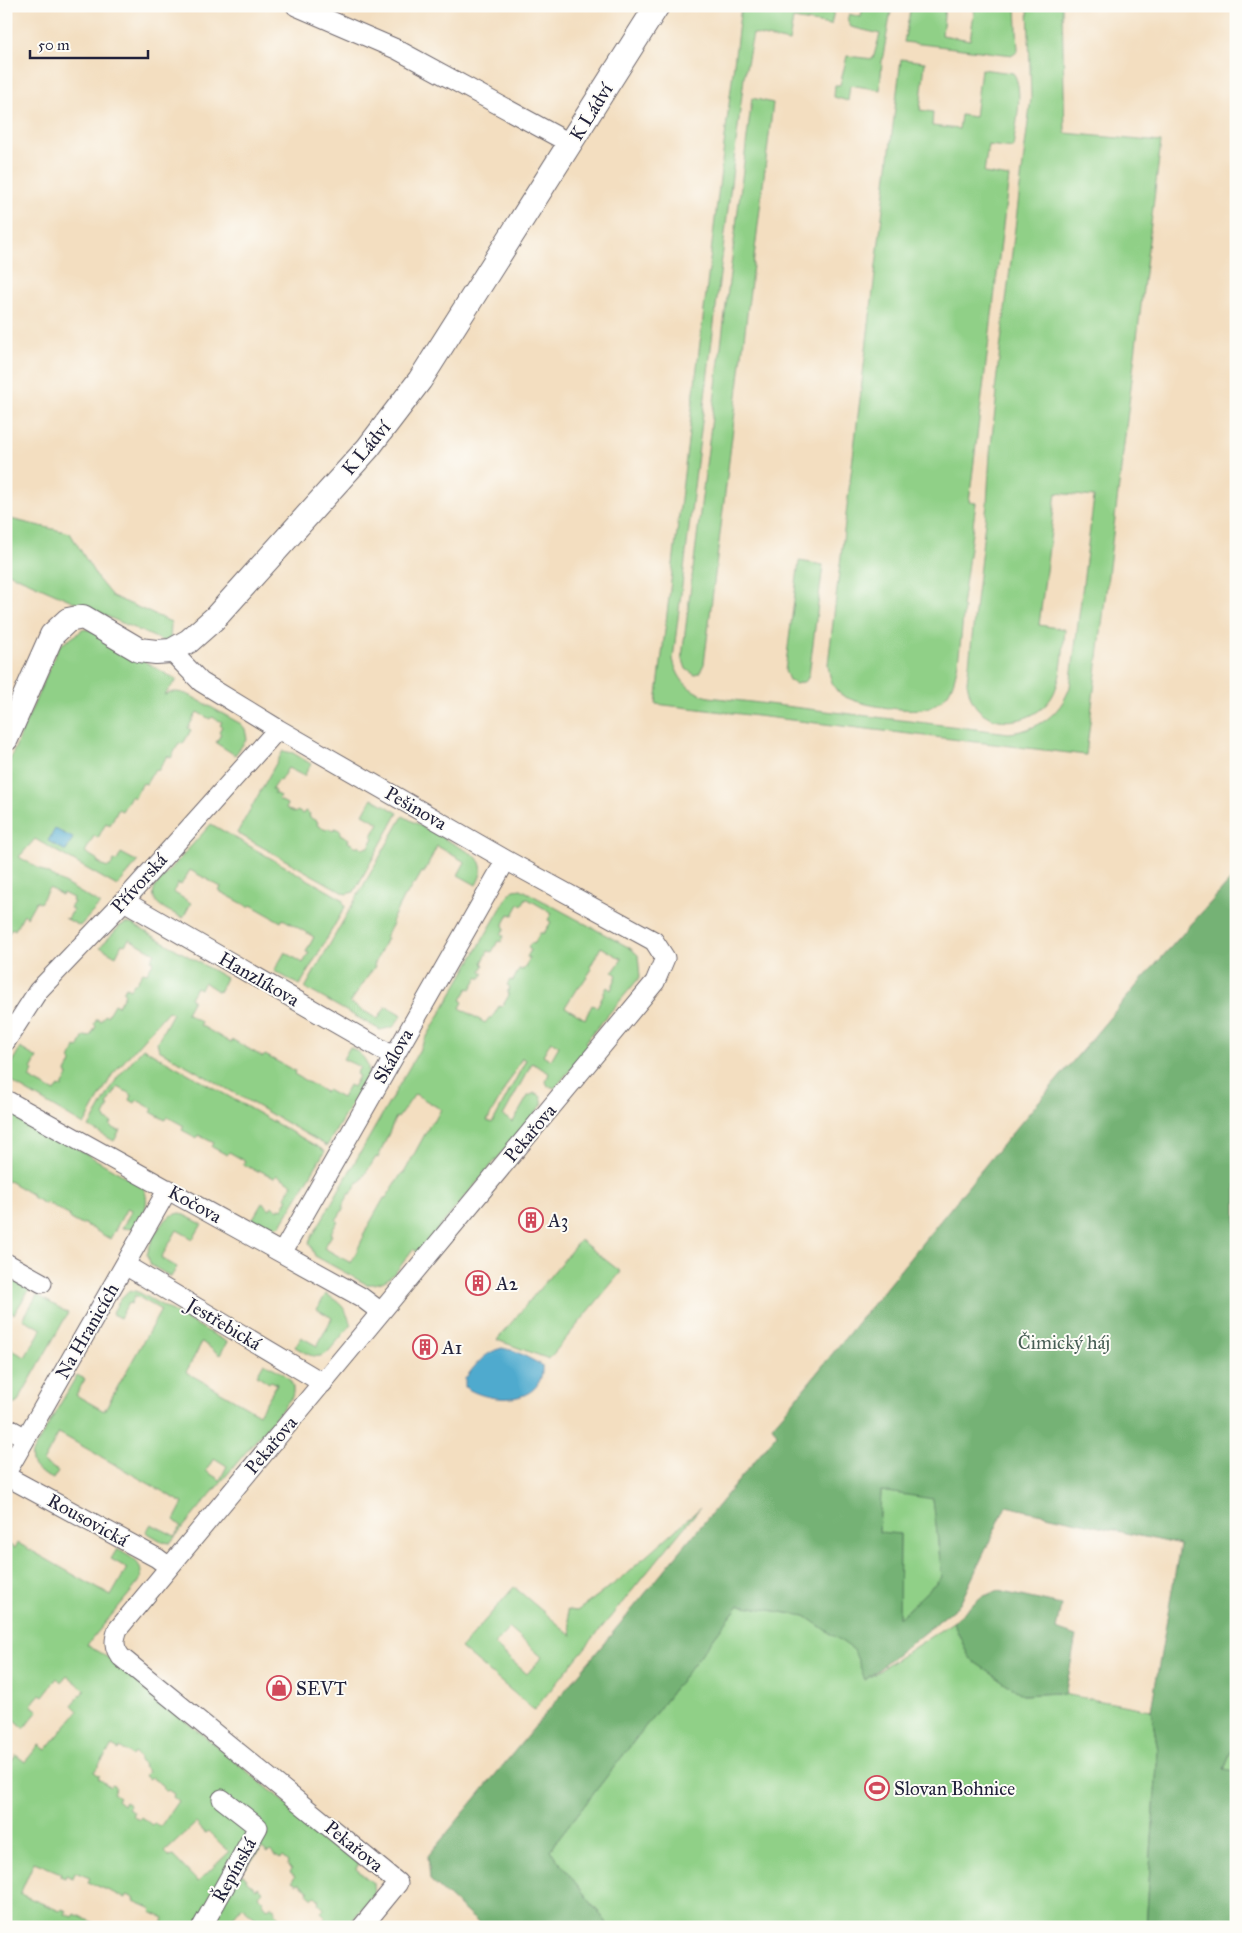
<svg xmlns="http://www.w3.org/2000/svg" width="1242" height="1933" viewBox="0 0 1242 1933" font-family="'IM FELL Great Primer',serif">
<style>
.green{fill:#90d087;stroke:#597961;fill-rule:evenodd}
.forest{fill:#74b274;stroke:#4b6a58;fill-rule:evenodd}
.water{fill:#50aace;stroke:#396684}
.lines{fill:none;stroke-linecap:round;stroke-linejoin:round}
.minor-casing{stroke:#6b646a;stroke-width:21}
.tertiary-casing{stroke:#6b646a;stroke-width:26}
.minor{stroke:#fff;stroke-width:19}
.tertiary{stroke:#fff;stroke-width:24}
.labels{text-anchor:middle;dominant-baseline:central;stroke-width:4;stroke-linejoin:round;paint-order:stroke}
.street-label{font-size:19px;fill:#22223b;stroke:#fdfcf7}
.poi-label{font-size:19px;fill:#22223b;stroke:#fdfcf7;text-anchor:start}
.park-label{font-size:19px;fill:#485f56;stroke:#fdfcf7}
</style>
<rect width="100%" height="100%" fill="#fdfcf7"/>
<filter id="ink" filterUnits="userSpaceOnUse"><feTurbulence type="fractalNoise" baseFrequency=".02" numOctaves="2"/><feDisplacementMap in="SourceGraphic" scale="10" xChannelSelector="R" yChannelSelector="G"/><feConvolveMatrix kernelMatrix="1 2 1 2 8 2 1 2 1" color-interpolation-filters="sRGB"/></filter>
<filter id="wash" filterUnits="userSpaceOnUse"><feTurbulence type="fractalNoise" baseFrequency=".0096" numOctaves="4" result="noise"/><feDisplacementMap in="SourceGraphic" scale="20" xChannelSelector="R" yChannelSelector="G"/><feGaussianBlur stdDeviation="1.12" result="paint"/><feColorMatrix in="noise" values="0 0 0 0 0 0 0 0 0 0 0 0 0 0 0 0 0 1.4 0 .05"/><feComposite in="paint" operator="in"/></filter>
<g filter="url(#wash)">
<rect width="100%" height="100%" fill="#f3dec0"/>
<path class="green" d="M741,6H835L831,25L793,19L789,42L753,34L744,78L673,659C678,680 688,691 709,697L1009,733C1038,730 1060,715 1070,687L1094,497L1056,493L1039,625L1065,629C1063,649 1063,674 1054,693C1042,719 1001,731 979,710C971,702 969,692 967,682L987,504L990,454L997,393L995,391L1031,98L1028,6H1062L1065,133L1161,142L1086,755L656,704Z
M863,6H892L882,61L880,90L850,85L848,101L834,97L835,85H840L847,56L873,59L880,34L851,27C847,22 847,19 849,14L861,17Z
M911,6H945L942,35L970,40L975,6H1016L1018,51L1013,55L904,42Z
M901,59L925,62L920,110L933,112L932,126L959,129L961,115L975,117L981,69L1013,73C1025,87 1015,130 1013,148L988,145L984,173L1009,177L969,502L976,503L962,607L964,608C961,629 960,676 948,693C942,700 935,706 926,708C909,713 851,705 838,692C831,684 829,674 828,664Z
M752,98L773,103L704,664L700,672L695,675L686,669L682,657Z
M6,518L70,533L98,579L112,596L171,622L170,644L6,572Z
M799,561L823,565L809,675L806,681L796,684L789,680L785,671Z
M82,629L90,630L177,680L164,695C173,690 182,692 191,696L241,724L245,729L247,739L235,755L216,743L221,734L219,732L222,726L220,725L222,722L212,717L210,719L197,712L188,728L191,730L183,744L179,743L171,758L167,756L158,771L155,769L146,784L143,783L134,798L131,796L122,811L118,809L110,825L106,823L98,838L94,836L85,852L98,860L97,862L107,868L109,866H111L114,860L117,861L121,853L138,862L117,886L35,839L19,857L100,904L80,926L65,918L68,919L73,910L70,908L74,902L72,901L73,898L63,893L62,895L49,888L40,903L36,901L27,917L24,914L15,930L12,928L6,937V769L59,646L79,633Z
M283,751L293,753L311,764L304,776L288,768L280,781L278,780L272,789L275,791L274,793L280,796L278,799L287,804L286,808L295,813L297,811L303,814L305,811L310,814L309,817L318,822L317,825L326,830L328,828L333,831L335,828L341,831L340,834L349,839L348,842L357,847L358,845L364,849L366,847L368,848L374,838L372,836L379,823L363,814L372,798L398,813L354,892L346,894L237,833Z
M403,816L474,855C485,865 482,874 476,885L458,875L465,862L437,846L424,873L422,872L415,884H413L406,896H404L391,922L393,924L385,937L387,938L374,965L375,966L350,1003L378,1019L386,1006L402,1015L393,1027L380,1030L305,988Z
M211,824L342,899L345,907L300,985L274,971L285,952L303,963L309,953L306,952L314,937L283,919L281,922L251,905L249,907L219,891L221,887L190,870L181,885L178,883L173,892L191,903L183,918C170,911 144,903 157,884Z
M521,889L630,948L638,955L640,977L585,1042L588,1045L609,1019L612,1020L555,1088L548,1086L546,1082L549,1073L532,1063L503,1116L513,1122L528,1096L535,1093C541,1095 543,1099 542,1105L418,1253L413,1249C399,1267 391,1286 366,1284L315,1256L309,1242L509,894L514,890ZM526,898L552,913L548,920L551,922L544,933H540L534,944L531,943L528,948L531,950L527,957L530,958L523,970L519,969L513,981L510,980L507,985L510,987L507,993L509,995L502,1007L499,1006L492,1018L490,1017L485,1023L460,1008L463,1002L461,1000L468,988L471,989L478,977L480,979L484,973L481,971L484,965L482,963L488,951L492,952L498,941L501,942L504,936L501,934L505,928L503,926L509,914L513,915L519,904L522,905ZM601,947L622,959L613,972L617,975L611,990L607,987L597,1007L592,1005L585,1019L565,1007L577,988H579L592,969L590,967ZM551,1041L559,1046L551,1060L543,1055ZM522,1058L526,1060L494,1120L492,1123L487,1121ZM415,1094L442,1110L441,1109L434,1122L432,1121L404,1173H402L386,1198H384L363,1235L364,1236L351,1263L324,1248L332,1235L330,1234L338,1221L336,1220L344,1208L342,1207L349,1194H351L358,1181L360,1182L376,1157L378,1158L396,1117L398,1118Z
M126,923L134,925L226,978L219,992L204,982L200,989L196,987L190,998L193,1000L186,1013L201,1022L200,1025L231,1043L233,1040L263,1057L265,1055L295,1071L294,1074L325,1092L327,1090L342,1098L349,1085L353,1087L359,1076L356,1074L360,1067L343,1059L350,1047C361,1054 370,1061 368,1075L327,1146L159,1050L157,1042L173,1013L168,1011L112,1075L84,1125L13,1083C4,1070 14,1060 20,1048L37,1058L31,1069L33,1071L29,1078L55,1092L59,1086L62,1087L68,1076L66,1072L72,1061L70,1060L75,1047L78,1048L84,1036L90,1037L96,1026L94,1024L97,1019L101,1021L105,1015L107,1016L114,1004L118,1006L125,994L123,992L126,987L130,989L134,983H136L143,972L147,973L154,961L151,960L155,953L129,939L125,945L122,944L116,956L100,947L120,926Z
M143,1048L325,1151L281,1225L270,1228L252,1220L262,1203L270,1209L272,1206L278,1210L279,1208L282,1209L288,1199L285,1198L292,1184L277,1175L274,1178L259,1170L258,1172L243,1164L245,1161L229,1152L227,1155L212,1147L214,1143L198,1135L197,1138L182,1130L184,1126L168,1117L165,1120L151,1112L153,1109L137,1100L135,1103L130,1100L132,1095L118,1087L107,1105L109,1106L104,1116L106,1118V1120L112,1123L110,1126L119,1131L121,1129L114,1141L89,1127L117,1078Z
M6,1107L143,1187C151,1202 144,1218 132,1229L122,1228L132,1210L127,1208L110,1239L83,1223L82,1225L69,1218L70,1216L46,1202L45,1204L32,1197L33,1195L9,1181L6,1182Z
M180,1213L202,1224L193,1239L177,1230L161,1258L177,1267L171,1277L151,1265L147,1255C151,1239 162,1215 180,1213Z
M580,1240L621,1272L549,1359L497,1340Z
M6,1277L29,1290L14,1314L6,1309Z
M129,1291H135L140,1293L227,1342L220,1355L202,1342L186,1372L259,1414L277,1384L271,1381L269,1383L257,1375L264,1363C278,1371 298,1377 292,1397L170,1543L163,1542L146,1532L151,1524L175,1536L181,1526L174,1520L183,1503L59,1433L43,1462L58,1471L53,1479C42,1473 29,1469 32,1453L77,1375L85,1379L76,1395L104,1411L161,1310L135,1295L131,1304L128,1303L120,1318L112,1314L121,1298ZM214,1458L227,1466L220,1480L206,1471Z
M326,1294C342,1304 345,1307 351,1325L327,1353C315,1361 306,1353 295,1347L301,1337L317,1346L332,1318L317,1309Z
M37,1295L68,1313L17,1403L12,1405L6,1402V1344L12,1348V1350L25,1357L42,1329L23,1319Z
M881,1491L933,1498L942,1577L899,1618L900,1534L879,1533Z
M700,1508L534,1710L461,1648L514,1587L572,1636L567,1610L577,1611L623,1577ZM509,1628L542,1657L527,1674L494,1645Z
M6,1543L15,1548L18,1543L111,1596L127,1568L111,1559L117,1549C130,1557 147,1563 139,1582L87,1645L110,1659L359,1863L356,1869L373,1883L374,1894L347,1927H318L326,1917L321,1912L324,1908L319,1903L320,1901L315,1896L313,1898L308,1894L309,1891L299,1883L297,1884L292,1881L295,1876L290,1872L292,1869L287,1864L288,1862L282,1857L280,1859L270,1851L268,1853L262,1848L241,1873L247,1878L246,1880L256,1889L258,1887L263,1891L258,1896L264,1901L262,1903L268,1908L271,1906L276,1910L274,1912L279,1916L277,1919L283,1923L285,1921L292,1927H266L242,1907L225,1927H161L164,1918L151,1912L152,1909L134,1901L135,1898L127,1895L126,1898L88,1882L90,1878L75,1872L73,1878L66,1875L65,1878L60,1876L61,1873L34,1862L20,1894L60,1911L62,1909L67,1911L65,1914L73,1917L75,1914L102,1927H6V1761L10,1764L16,1755L25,1762L39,1745L46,1750L78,1711L72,1705L85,1690L67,1675L61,1682L57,1678L43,1696L40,1694L31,1705L38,1711L24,1728L15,1720L8,1729L6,1728ZM112,1746L119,1750L120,1747L132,1756L134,1753L140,1758L139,1761L144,1765L143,1767L148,1771L145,1776L149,1779L151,1777L163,1786L162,1788L166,1792L168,1790L174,1794L173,1797L178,1801L160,1827L154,1823L152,1825L141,1817L139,1820L132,1815L134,1812L128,1808L130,1805L125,1802L123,1805L117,1800L119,1797L113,1793L116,1788L112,1785L110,1787L98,1778L100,1776L94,1772ZM196,1823L205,1833L208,1831L229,1852L198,1882L173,1856L170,1857L165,1852Z
M739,1605L805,1616L855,1650L865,1680L953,1622L970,1659L1023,1695L1057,1693L1151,1710L1158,1750L1146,1927H610L550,1850Z
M1236,1741V1771L1224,1770L1235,1742Z"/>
<path class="forest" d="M1236,874V1741L1224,1769L1236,1771V1927H1146L1158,1750L1151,1710L1180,1545L1006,1506L960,1604L865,1680L854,1650L805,1616L739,1605L550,1850L610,1927H483L430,1880L428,1856L777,1434L772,1426L794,1401L992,1157L1139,983ZM881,1491L933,1499L942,1577L899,1618L900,1534L879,1532Z
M998,1591L1061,1605L1056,1629L1076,1636L1065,1695L1057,1693L1023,1695L970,1659L953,1622L981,1597Z"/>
<path class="water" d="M55,829L73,838L66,851L48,841Z
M502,1348L515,1351L542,1365C545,1406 489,1404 465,1387V1379C475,1365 485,1352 502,1348Z"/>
</g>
<g filter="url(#ink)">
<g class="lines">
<defs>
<path id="minor" d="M296,6L396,49L571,144
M171,651L201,682L278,729L506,860L654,941L665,958L655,982L118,1629C114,1640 113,1647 121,1657L398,1883L362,1927
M124,901L393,1056
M6,1041L38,991L124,901L278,729
M6,1100L361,1297L381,1312
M282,1253L506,860
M6,1263L42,1283
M125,1265L323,1383
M6,1427L26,1438
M6,1473L168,1189
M6,1476L157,1558L169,1567
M202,1927L258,1827L222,1799"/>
<path id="tertiary" d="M6,739L52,635L68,620L83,617L139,650L156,652L171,651L189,641L215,618L368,448L420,380L657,6"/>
</defs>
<use href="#minor" class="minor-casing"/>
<use href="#tertiary" class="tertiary-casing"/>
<use href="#minor" class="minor"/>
<use href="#tertiary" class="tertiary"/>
</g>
</g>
<defs>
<symbol id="building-ring" viewBox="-11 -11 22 22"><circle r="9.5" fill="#fdfcf7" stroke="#d1495b" stroke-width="1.5"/><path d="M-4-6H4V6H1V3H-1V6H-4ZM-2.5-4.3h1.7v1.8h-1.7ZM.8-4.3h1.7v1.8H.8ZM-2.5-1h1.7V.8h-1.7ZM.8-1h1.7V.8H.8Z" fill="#d1495b"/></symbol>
<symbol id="shop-ring" viewBox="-11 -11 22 22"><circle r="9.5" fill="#fdfcf7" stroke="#d1495b" stroke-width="1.5"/><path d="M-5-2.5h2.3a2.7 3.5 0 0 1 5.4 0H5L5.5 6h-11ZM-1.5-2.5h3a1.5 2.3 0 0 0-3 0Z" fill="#d1495b"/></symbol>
<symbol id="stadium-ring" viewBox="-11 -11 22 22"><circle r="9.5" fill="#fdfcf7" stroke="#d1495b" stroke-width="1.5"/><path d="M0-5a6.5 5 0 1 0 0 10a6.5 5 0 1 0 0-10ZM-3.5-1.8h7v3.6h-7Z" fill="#d1495b"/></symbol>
</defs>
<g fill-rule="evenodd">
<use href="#building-ring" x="517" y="1206" width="28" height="28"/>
<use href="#building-ring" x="464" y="1269" width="28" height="28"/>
<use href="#building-ring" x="411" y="1333" width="28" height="28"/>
<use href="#shop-ring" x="265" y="1674" width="28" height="28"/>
<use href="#stadium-ring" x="863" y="1774" width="28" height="28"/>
</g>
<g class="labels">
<g class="street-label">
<text transform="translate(591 112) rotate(-58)">K Ládví</text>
<text transform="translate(366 448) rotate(-50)">K Ládví</text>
<text transform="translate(416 808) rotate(30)">Pešinova</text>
<text transform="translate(139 883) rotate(-48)">Přívorská</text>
<text transform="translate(259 979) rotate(30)">Hanzlíkova</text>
<text transform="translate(393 1056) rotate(-60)">Skálova</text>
<text transform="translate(530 1133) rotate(-50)">Pekařova</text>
<text transform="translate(195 1204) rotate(29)">Kočova</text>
<text transform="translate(224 1324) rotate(31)">Jestřebická</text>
<text transform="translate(87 1331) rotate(-60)">Na Hranicích</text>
<text transform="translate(271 1445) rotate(-50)">Pekařova</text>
<text transform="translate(88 1520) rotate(29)">Rousovická</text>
<text transform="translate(354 1846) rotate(39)">Pekařova</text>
<text transform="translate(234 1870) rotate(-61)">Řepínská</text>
</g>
<g class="poi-label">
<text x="548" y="1220">A3</text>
<text x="496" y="1283">A2</text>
<text x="442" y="1347">A1</text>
<text x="296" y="1688">SEVT</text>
<text x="894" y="1788">Slovan Bohnice</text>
</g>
<g class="park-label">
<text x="1064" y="1342">Čimický háj</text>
</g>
</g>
<rect width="1242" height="1933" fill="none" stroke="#fdfcf7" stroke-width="25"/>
<path d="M30 50v8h118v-8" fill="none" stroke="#22223b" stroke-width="2.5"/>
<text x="38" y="50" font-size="15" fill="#22223b" stroke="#fdfcf7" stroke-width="4" paint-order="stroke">50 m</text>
</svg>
